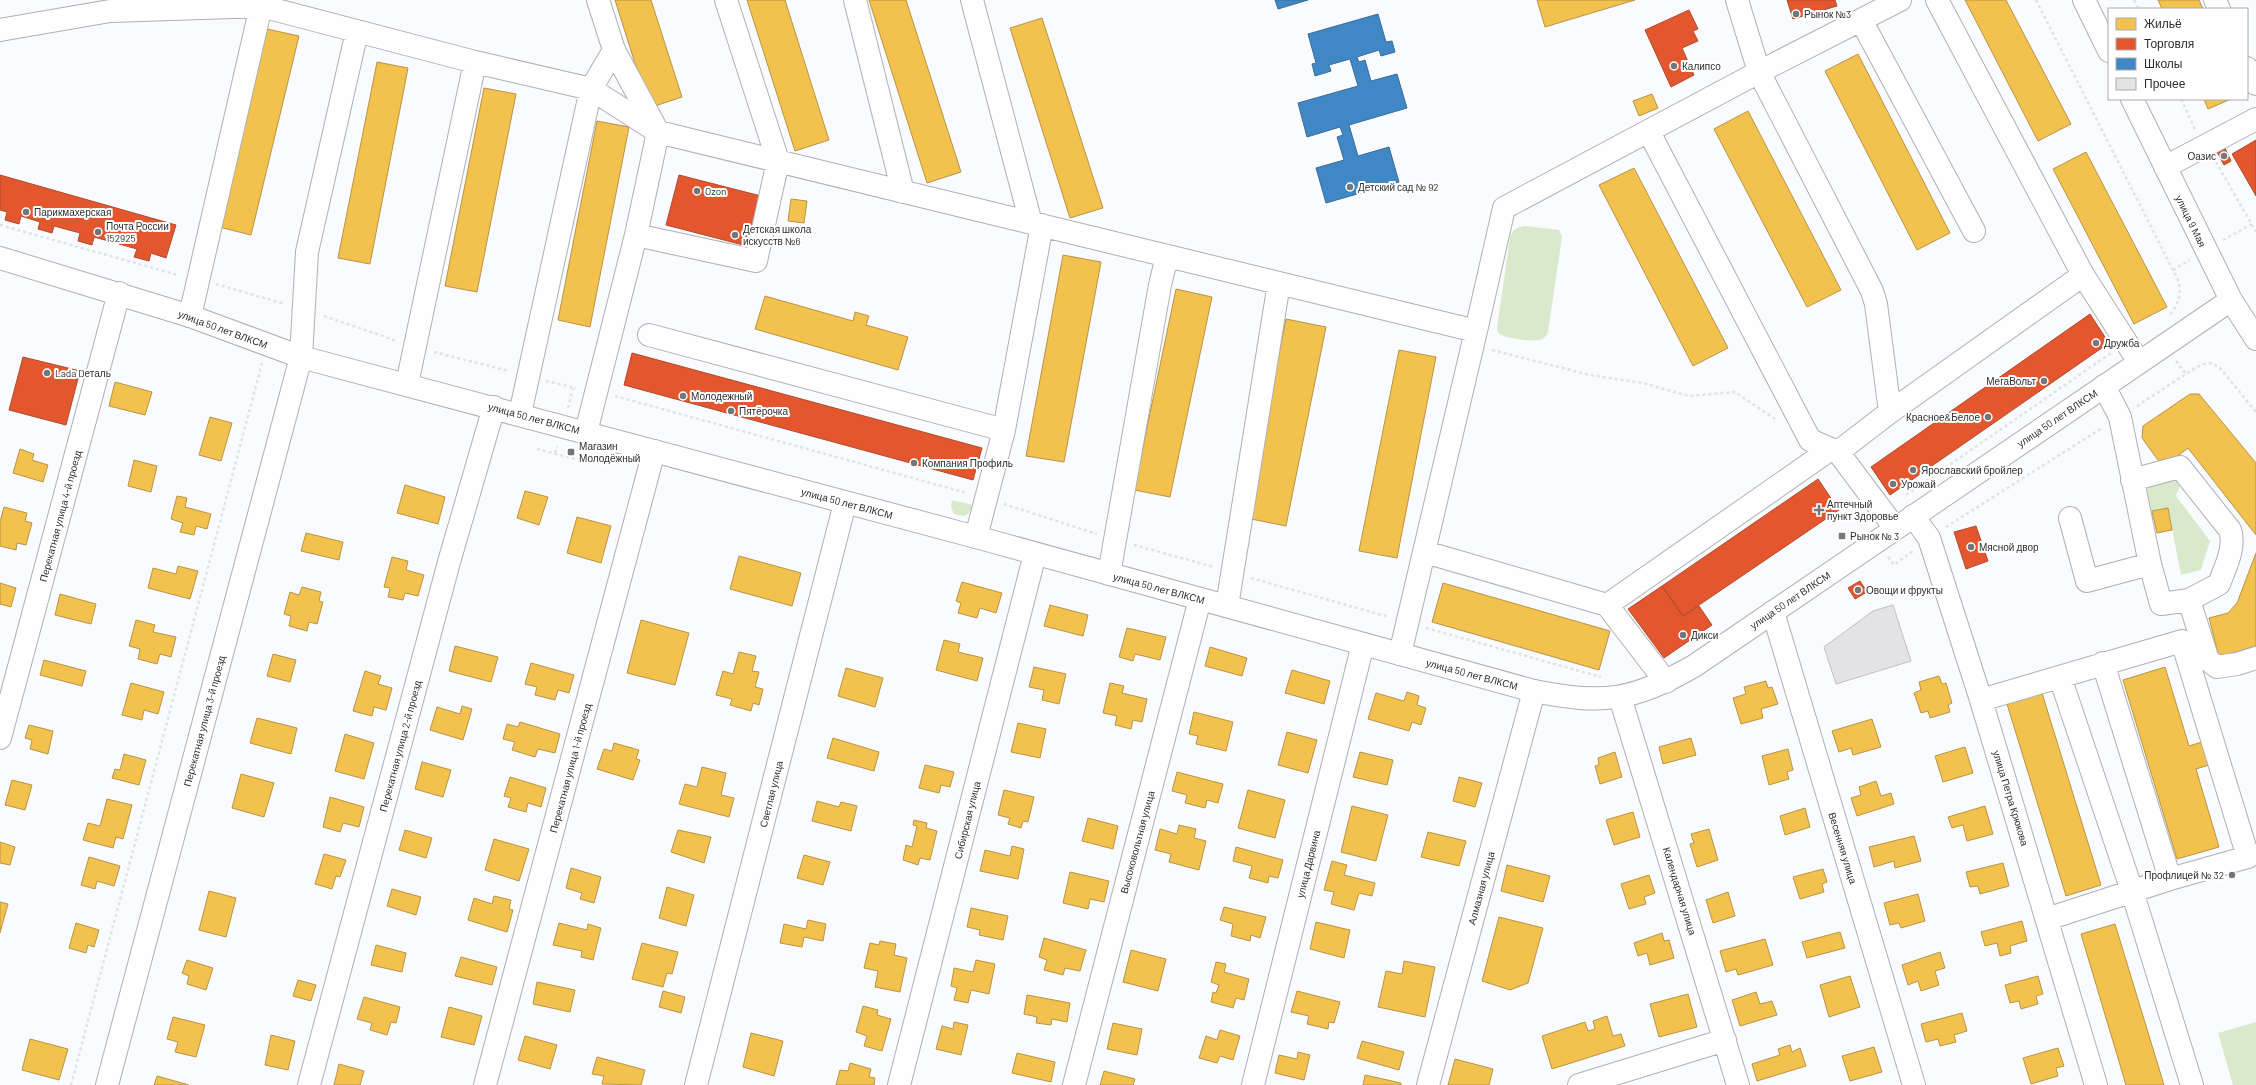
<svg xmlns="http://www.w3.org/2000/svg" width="2256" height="1085" viewBox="0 0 2256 1085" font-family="Barlow,sans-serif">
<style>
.green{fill:#d9e9cc}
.homes{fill:#f2c14e;stroke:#b79545}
.shops{fill:#e4572e;stroke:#ad4b2f}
.schools{fill:#3f88c5;stroke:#3a6d99}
.building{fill:#e3e2e4;stroke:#c1c1c2}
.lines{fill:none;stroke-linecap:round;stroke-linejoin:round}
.minor-casing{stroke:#aeb0b2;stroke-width:24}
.major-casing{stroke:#aeb0b2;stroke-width:24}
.path{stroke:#e1e2e2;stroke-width:2.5;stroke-dasharray:3 3;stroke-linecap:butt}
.minor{stroke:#fefeff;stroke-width:22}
.major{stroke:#fefeff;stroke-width:22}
.poi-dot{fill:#757679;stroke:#fff;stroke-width:1.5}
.labels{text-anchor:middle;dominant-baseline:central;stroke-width:4;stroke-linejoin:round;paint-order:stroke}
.poi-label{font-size:10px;fill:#2e2e31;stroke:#fff;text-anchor:start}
.street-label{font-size:10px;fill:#2e2e31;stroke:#fff}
</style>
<rect width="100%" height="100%" fill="#f9fbfe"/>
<path class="green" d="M1525,226L1559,230L1562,237L1548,332C1547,335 1545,338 1542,339C1534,343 1504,338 1498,333L1497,328L1510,237C1513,229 1517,227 1525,226Z
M2176,476L2181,482L2176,496L2210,541L2201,570L2181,575L2168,508L2152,511L2144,505L2143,488Z
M952,500L973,505L969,513L964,516L954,514L951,507Z
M2256,1022V1085H2233L2218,1033Z"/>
<path class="homes" d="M615,0H651L682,97L649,108Z
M747,0H785L829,140L795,151Z
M869,0H906L961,172L927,183Z
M1537,0H1635L1545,27Z
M1965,0H2006L2071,124L2038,141Z
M2158,0H2199L2203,9H2162Z
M1042,18L1103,208L1070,218L1010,28Z
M267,29L299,36L251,235L219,227Z
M1858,54L1950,233L1917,250L1825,71Z
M377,62L408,68L370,264L338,258Z
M484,88L516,94L477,292L445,286Z
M1652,94L1658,108L1639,116L1633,101Z
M2204,99H2231L2208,109Z
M1748,111L1841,290L1807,307L1714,129Z
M597,121L629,127L590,327L558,320Z
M2086,152L2167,307L2134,324L2053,169Z
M1634,168L1728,348L1693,366L1599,185Z
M791,199L807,201L804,223L788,221Z
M1063,255L1101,262L1064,462L1026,456Z
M1176,289L1212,297L1170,497L1134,490Z
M765,296L853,321L855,312L869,316L866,325L908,337L898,370L755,329Z
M1286,319L1326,327L1286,526L1246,518Z
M1399,350L1436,357L1397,558L1359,551Z
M115,382L152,392L145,415L109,406Z
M2190,394H2199L2256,463V535L2188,448L2163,467L2142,438L2143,426Z
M210,417L232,423L221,461L199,455Z
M20,449L34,454L32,460L48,465L43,482L13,473Z
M134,460L157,466L151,492L128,486Z
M405,485L445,497L438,524L397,513Z
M525,491L548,497L539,525L517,518Z
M177,496L187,498L185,507L211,514L207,529L196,526L194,535L180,532L183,523L171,519Z
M4,507L27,513L25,521L32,523L26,545L17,543L16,550L0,546V522Z
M2168,508L2172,530L2157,533L2152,511Z
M577,517L611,526L601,563L567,553Z
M306,533L343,542L339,560L301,551Z
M2256,553V646L2219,657L2209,618L2228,613L2237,603Z
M739,556L801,573L792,606L730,589Z
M392,557L408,561L406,570L424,575L418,596L405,593L403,600L388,597L390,588L384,587Z
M178,566L198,571L190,599L148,588L153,568L176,574Z
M962,582L1002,593L996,613L980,608L977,618L958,613L961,603L956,601Z
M0,583L16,588L11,607L0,604Z
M1443,583L1610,631L1599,670L1432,622Z
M302,587L321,592L319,601L323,602L317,624L309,622L307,631L289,626L291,616L284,614L290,592L299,595Z
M60,594L96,604L91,624L55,615Z
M1050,605L1088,615L1083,636L1044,626Z
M136,620L155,625L153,632L176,637L171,657L160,654L157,664L138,659L140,649L129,646Z
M641,620L689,633L675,685L627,673Z
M1127,628L1166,637L1160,660L1135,654L1133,661L1119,657Z
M944,640L960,644L958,652L983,658L977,681L936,670Z
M455,646L498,657L491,682L449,671Z
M1210,647L1247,658L1242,676L1205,666Z
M739,652L756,656L752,671L759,672L755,687L763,689L759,705L753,703L751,711L730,705L732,699L716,695L723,671L733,674Z
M273,654L296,660L290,682L267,676Z
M44,660L86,671L82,686L40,675Z
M531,663L574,675L569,693L558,690L555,700L535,695L537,687L525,684Z
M1034,667L1066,674L1059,704L1042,700L1044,690L1029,687Z
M2165,667L2189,746L2202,742L2209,765L2196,769L2219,847L2177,859L2123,680Z
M846,668L883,678L875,707L838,696Z
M1292,670L1330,681L1324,704L1285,693Z
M365,671L381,676L378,684L392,688L386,710L374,707L372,716L353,711Z
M1939,676L1942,684L1946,683L1952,703L1948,705L1950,712L1930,718L1928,711L1921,713L1914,693L1921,690L1919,682Z
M1766,681L1768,688L1772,687L1778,704L1761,709L1763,718L1741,724L1733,698L1746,694L1744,687Z
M131,683L164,692L158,714L144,710L142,720L122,715Z
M1110,683L1124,686L1122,693L1147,699L1142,722L1133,720L1131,729L1115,725L1117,716L1103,713Z
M1407,692L1419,696L1417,705L1426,708L1421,725L1412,722L1409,731L1368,719L1376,693L1404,701Z
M2042,693L2101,885L2066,896L2007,704Z
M462,706L472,709L463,740L430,730L437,707L460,714Z
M1194,712L1233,722L1226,751L1196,744L1198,736L1189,734Z
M257,718L297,728L291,754L250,743Z
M1872,719L1881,747L1853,755L1851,748L1839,752L1832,731Z
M520,722L560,734L555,753L538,749L535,757L512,750L515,742L503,739L507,724L518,727Z
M1018,723L1046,729L1040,758L1011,752Z
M29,725L53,731L48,754L30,749L32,740L25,738Z
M1287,732L1317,740L1308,773L1278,765Z
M345,734L374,743L364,779L335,771Z
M833,738L879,752L874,771L827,758Z
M1691,738L1696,755L1663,764L1659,747Z
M614,743L639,750L636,759L640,760L633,780L597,769L604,749L612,751Z
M1965,747L1973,773L1943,782L1935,756Z
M1788,749L1793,770L1787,772L1789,779L1769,785L1762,756Z
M1360,752L1393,760L1387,785L1353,777Z
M1615,752L1622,777L1600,784L1595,766L1599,765L1598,758Z
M124,754L146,760L139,785L112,778L115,769L120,770Z
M422,762L451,770L443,797L415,789Z
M925,765L954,772L950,787L941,785L939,793L919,788Z
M702,767L726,773L721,795L734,798L729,817L679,804L685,784L697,787Z
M1177,772L1223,784L1218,803L1207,800L1205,808L1185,803L1187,795L1172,791Z
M241,774L274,783L264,817L232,808Z
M510,777L546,788L541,807L528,803L526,812L508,807L511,798L504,796Z
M1459,777L1482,783L1475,807L1453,801Z
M12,780L32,785L25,810L5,805Z
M1876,781L1881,796L1891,793L1894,804L1857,816L1851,798L1861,795L1859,787Z
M1004,790L1034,797L1028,822L1023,821L1021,828L1008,824L1010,818L998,815Z
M1248,790L1285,800L1275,838L1238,828Z
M330,797L364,807L359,827L343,823L340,832L323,827Z
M107,799L132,805L123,839L116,837L113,848L83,840L88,823L100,826Z
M817,801L839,807L841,802L857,806L851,831L812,821Z
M1352,806L1388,815L1376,861L1341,852Z
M1985,806L1993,834L1967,841L1963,825L1952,828L1948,817Z
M1805,808L1810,827L1785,835L1780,816Z
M1633,812L1640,837L1614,845L1606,820Z
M1088,818L1118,826L1113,849L1082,841Z
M914,820L927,823L926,828L937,831L930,860L920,858L918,865L903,860L906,845L912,847L917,826L913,825Z
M1179,825L1196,829L1194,838L1206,841L1199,870L1169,862L1171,854L1155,850L1160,829L1177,834Z
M1709,829L1718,860L1697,867L1690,844L1694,843L1691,834Z
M405,830L432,838L426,858L399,850Z
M678,830L711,837L704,863L671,852Z
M1428,832L1466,841L1459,866L1421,857Z
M1914,836L1921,861L1895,868L1894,861L1874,867L1869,847Z
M494,839L529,849L519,881L485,870Z
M0,842L15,847L10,865L0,863Z
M1012,846L1024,849L1018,879L980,871L985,850L1010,856Z
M1236,847L1283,860L1278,878L1269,876L1268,883L1249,878L1252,866L1233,861Z
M324,854L346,860L340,877L336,876L332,889L315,884Z
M804,855L830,862L823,885L797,878Z
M89,857L120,866L114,886L97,881L95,889L81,885Z
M1332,861L1347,865L1344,875L1375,883L1372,896L1359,893L1354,910L1331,904L1334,892L1324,890Z
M2003,863L2009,886L1980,894L1978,886L1970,887L1966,872Z
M1507,865L1550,876L1543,902L1501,891Z
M571,868L601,877L594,903L580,899L582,893L566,888Z
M1823,869L1827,882L1822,884L1824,892L1800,899L1793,877Z
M1070,872L1109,881L1104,902L1090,899L1088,909L1063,903Z
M1649,875L1655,893L1644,897L1646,904L1629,909L1621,884Z
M667,887L694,895L686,926L659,918Z
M392,889L421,897L416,915L387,906Z
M209,891L236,898L226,937L199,930Z
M1728,892L1735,916L1713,923L1706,900Z
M1918,894L1925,921L1901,928L1899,923L1890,925L1884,903Z
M494,896L511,900L509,909L513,910L507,932L468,920L474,898L492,904Z
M0,902L8,904L0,933Z
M1224,907L1266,917L1260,938L1251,935L1250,941L1231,936L1233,924L1220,920Z
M971,908L1008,916L1003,940L979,935L980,930L967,927Z
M1499,917L1543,928L1528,983L1510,990L1482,981Z
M808,920L826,924L823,941L804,937L802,947L780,943L784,924L806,929Z
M2022,921L2027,941L2010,946L2011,953L2000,956L1997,943L1985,946L1981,932Z
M1316,922L1350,930L1344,958L1310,949Z
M76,923L99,930L94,947L88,945L86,953L69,948Z
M559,923L587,930L588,924L601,928L593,960L581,957L582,951L553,945Z
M2115,924L2164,1085H2126L2081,934Z
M1840,932L1845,948L1807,958L1802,942Z
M1662,933L1664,941L1669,940L1674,958L1650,965L1647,953L1638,956L1634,943Z
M1044,938L1086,950L1080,971L1065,968L1063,975L1044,970L1047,960L1039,957Z
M1765,939L1773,965L1738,975L1736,969L1726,972L1720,951Z
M880,941L896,944L894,955L907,958L900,992L875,987L878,971L864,968L870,943L879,945Z
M642,943L678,952L672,974L667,973L663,987L632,979Z
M376,945L406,953L402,972L371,965Z
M1131,950L1166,959L1158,991L1123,982Z
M1940,952L1945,968L1935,971L1939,985L1921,991L1918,981L1908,985L1902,965Z
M461,957L497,967L492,985L455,976Z
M187,960L213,968L206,990L187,984L189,976L182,973Z
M976,960L995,964L989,994L971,990L968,1003L954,1000L957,988L951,986L954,968L973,972Z
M1404,961L1435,967L1425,1017L1378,1007L1386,971L1402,974Z
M1216,962L1226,964L1224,972L1249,979L1244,1000L1236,998L1233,1008L1211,1002L1213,992L1216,993L1219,985L1211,982Z
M1850,976L1860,1007L1829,1017L1820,985Z
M2038,976L2043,994L2036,996L2038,1004L2021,1009L2019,1001L2010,1003L2005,985Z
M298,980L316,985L311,1001L293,996Z
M537,982L575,990L570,1012L533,1004Z
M663,991L685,997L681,1013L659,1007Z
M1297,991L1340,1002L1334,1023L1329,1022L1328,1029L1307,1024L1309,1016L1291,1012Z
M1756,992L1760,1004L1772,1001L1777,1015L1740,1026L1732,1000Z
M1688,994L1697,1027L1659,1037L1650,1004Z
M1027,995L1070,1003L1067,1022L1052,1019L1051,1025L1036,1023L1037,1017L1024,1014Z
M364,997L400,1007L396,1023L391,1022L387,1035L370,1030L372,1023L357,1019Z
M863,1006L878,1010L877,1015L891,1019L882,1051L864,1046L867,1036L856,1032Z
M449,1007L482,1016L474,1045L441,1037Z
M1962,1013L1967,1031L1954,1035L1956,1042L1940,1046L1938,1039L1926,1042L1921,1024Z
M1607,1016L1613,1036L1621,1034L1625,1046L1552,1069L1542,1036L1585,1022L1588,1031L1595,1029L1593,1021Z
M173,1017L205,1025L196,1057L175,1052L178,1042L167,1039Z
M954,1022L968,1025L961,1055L936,1049L942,1026L953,1029Z
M1113,1023L1142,1029L1137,1055L1107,1049Z
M1220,1030L1240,1036L1233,1060L1220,1056L1217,1063L1199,1058L1206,1036L1217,1040Z
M751,1033L783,1041L774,1076L743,1067Z
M271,1035L295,1041L288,1070L265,1065Z
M525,1036L557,1045L550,1069L518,1060Z
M30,1039L68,1049L59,1080L22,1070Z
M1362,1041L1404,1052L1399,1070L1357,1058Z
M1790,1045L1792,1052L1800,1048L1806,1066L1757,1081L1752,1064L1780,1055L1778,1049Z
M1874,1047L1882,1072L1850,1081L1842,1056Z
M2058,1048L2064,1066L2056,1068L2058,1076L2031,1084L2023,1058Z
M1298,1052L1310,1055L1304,1080L1275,1073L1279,1055L1297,1059Z
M1017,1053L1055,1062L1051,1082L1012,1073Z
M597,1057L645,1070L641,1085L602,1084L604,1076L592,1074Z
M1455,1059L1493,1069L1489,1085H1448Z
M850,1063L871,1069L869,1077L875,1078L874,1085H836L840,1070L848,1071Z
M339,1064L364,1071L360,1085H334Z
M1104,1071L1135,1079L1133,1085H1100Z
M1365,1075L1401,1083V1085H1363Z
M157,1076L189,1085H154Z"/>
<path class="shops" d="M1787,0H1835L1837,6L1793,19Z
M1689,10L1698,29L1693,31L1698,41L1682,48L1694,75L1671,87L1645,30Z
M2256,140V196L2232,154Z
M2224,146L2231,161L2224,165L2216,150Z
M0,175L176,225L166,258L151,253L149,261L134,257L137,249L94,237L92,245L78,241L80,233L54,226L52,233L38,229L40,222L21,216L19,224L5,220L7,212L0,210Z
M679,175L761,196L747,246L666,225Z
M2090,314L2109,343L1890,495L1871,467Z
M632,353L982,448L973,480L624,385Z
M23,357L80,371L66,425L9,410Z
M1818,479L1839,510L1683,616L1662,586Z
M1976,526L1988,561L1966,569L1954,532Z
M1860,581L1867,592L1855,599L1848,588Z
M1662,586L1683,616L1699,606L1712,625L1664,658L1628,609Z"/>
<path class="schools" d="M1275,0H1308L1278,9Z
M1378,14L1386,42L1392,41L1395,52L1381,56L1379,50L1357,57L1359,62L1365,60L1371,81L1397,74L1407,108L1349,125L1358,156L1389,147L1399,182L1326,203L1316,168L1344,160L1337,137L1343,135L1340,127L1307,137L1298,103L1358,86L1350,59L1329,65L1331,71L1315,76L1312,64L1316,63L1308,34Z"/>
<path class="building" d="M1893,605L1911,661L1836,684L1824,647L1873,611Z"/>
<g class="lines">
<defs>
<path id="minor" d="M598,0L614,50
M855,0L903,192
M972,0L1031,223
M1737,0L1759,72L1872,291L1876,304L1890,412
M1937,0L2083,275
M2215,0L2219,9
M1861,20L1974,231
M0,30L110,11L261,6
M2247,68L2256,84
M1649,132L1810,440L1838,452L1895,528
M2165,167L2256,119
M636,235L756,261L778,161L726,0
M190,316L261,6L475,62L591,89L658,132L1476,331L1400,654
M1476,331L1504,208L1759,72L1900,0
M649,335L1004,430L976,537
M407,384L475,62
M2104,386L2120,417L2150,564L2161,604L2189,600L2219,584C2225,568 2236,547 2230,530L2180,467L2132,480
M520,414L591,89L614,50L658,132L636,235L586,432
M1004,430L1042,225
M1838,452L1890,412L2083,275L2139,362
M1913,516L1929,538L1981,700L2096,1085
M2070,518L2087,581L2150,564
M1425,552L1607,605L1666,682
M1109,574L1160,285L1167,256
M2189,600L2208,660L2217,667L2237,664L2256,658
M1607,605L1831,449
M1227,606L1279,283
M1773,612L1914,1085
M2103,663L2170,879
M2060,677L2132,891L2192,1085
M1620,697L1738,1085
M1981,700L2182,641L2248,857L2170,879L2047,919
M0,738L119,293
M107,1085L301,357L307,252L357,31
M309,1085L449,562L494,407
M485,1085L654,451
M696,1085L845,503
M899,1085L1035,554
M1074,1085L1200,599
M1253,1085L1363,644
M1428,1085L1534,691
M1579,1085L1725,1040"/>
<path id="major" d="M2084,0L2109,51
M2132,99L2231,300L2256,339
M0,258L190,316L301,357L976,537L1534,691C1603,705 1633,701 1694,666L2231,300"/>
</defs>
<use href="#minor" class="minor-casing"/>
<use href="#major" class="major-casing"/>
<path class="path" d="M2036,0L2179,282C2181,298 2178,305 2168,317
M2134,0L2139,9
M2181,99L2195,129
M2216,162L2256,232
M0,225L178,275
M2223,240L2252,224
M2173,270L2190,260
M216,284L285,304
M324,316L397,341
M1492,350L1590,375L1643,383L1689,396L1735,392L1775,419
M434,352L509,371
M2176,361L2186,374
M546,381L576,388
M615,396L967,493
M2137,406L2192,370L2203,364L2211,363L2220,368L2256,412
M568,408L573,388
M537,449L584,461
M555,453L557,446
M1906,495L2111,353
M1004,504L1097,534
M1946,527L2102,428
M1134,545L1214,567
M1888,557L1894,565L1913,551
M1251,578L1389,617
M1426,628L1601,677
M71,1085L262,363"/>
<use href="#minor" class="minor"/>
<use href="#major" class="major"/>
</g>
<g class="poi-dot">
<circle cx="1796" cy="14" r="4"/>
<circle cx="1674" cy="66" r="4"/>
<circle cx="2224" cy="156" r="4"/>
<circle cx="1350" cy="187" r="4"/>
<circle cx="697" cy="191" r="4"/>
<circle cx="26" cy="212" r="4"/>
<circle cx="98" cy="232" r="4"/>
<circle cx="735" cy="235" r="4"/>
<circle cx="2096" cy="343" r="4"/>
<circle cx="47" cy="373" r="4"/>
<circle cx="2044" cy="381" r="4"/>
<circle cx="683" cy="396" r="4"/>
<circle cx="731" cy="411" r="4"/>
<circle cx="1988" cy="417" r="4"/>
<rect x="567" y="448" width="8" height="8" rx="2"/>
<circle cx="914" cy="463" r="4"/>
<circle cx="1913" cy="470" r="4"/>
<circle cx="1893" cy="484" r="4"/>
<path d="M1817 504h4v4h4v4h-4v4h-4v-4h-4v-4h4z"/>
<rect x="1838" y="532" width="8" height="8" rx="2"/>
<circle cx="1971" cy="547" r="4"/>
<circle cx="1858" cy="590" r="4"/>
<circle cx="1683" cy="635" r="4"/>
<circle cx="2232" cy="875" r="4"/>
</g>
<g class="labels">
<g class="poi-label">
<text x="1804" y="14">Рынок №3</text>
<text x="1682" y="66">Калипсо</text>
<text x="2216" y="156" text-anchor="end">Оазис</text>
<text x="1358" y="187">Детский сад № 92</text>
<text x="705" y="191">Ozon</text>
<text x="34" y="212">Парикмахерская</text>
<text x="106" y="226">Почта России<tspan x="106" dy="12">152925</tspan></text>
<text x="743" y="229">Детская школа<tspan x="743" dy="12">искусств №6</tspan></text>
<text x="2104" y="343">Дружба</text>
<text x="55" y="373">Lada Dеталь</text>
<text x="2036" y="381" text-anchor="end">МегаВольт</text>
<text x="691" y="396">Молодежный</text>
<text x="739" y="411">Пятёрочка</text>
<text x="1980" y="417" text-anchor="end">Красное&amp;Белое</text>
<text x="579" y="446">Магазин<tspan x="579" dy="12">Молодёжный</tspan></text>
<text x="922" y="463">Компания Профиль</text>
<text x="1921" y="470">Ярославский бройлер</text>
<text x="1901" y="484">Урожай</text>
<text x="1827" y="504">Аптечный<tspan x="1827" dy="12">пункт Здоровье</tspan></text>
<text x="1850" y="536">Рынок № 3</text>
<text x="1979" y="547">Мясной двор</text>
<text x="1866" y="590">Овощи и фрукты</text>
<text x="1691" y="635">Дикси</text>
<text x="2224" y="875" text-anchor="end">Профлицей № 32</text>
</g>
<g class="street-label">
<text transform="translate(2191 221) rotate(64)">улица 9 Мая</text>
<text transform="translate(223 329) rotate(20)">улица 50 лет ВЛКСМ</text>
<text transform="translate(534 418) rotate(15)">улица 50 лет ВЛКСМ</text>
<text transform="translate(2057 418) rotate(-34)">улица 50 лет ВЛКСМ</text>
<text transform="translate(847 503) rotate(15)">улица 50 лет ВЛКСМ</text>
<text transform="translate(60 516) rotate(-75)">Перекатная улица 4-й проезд</text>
<text transform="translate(1159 588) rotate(15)">улица 50 лет ВЛКСМ</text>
<text transform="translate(1790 600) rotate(-34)">улица 50 лет ВЛКСМ</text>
<text transform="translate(1472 674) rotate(15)">улица 50 лет ВЛКСМ</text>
<text transform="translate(204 721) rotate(-75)">Перекатная улица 3-й проезд</text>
<text transform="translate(400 746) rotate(-75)">Перекатная улица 2-й проезд</text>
<text transform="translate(570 768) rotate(-75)">Перекатная улица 1-й проезд</text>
<text transform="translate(771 794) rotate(-76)">Светлая улица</text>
<text transform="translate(2011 798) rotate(73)">улица Петра Крюкова</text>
<text transform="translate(967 820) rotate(-76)">Сибирская улица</text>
<text transform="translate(1137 842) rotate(-75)">Высоковольтная улица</text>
<text transform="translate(1843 848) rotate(73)">Весенняя улица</text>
<text transform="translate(1308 864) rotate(-76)">улица Дарвина</text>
<text transform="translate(1481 888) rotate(-75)">Алмазная улица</text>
<text transform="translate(1680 891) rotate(73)">Календарная улица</text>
</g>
</g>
<rect x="2108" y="8" width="140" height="92" fill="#ffffff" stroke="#ababad"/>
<rect x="2116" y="18" width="20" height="12" fill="#f2c14e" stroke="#ababad"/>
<text x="2144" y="28" font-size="12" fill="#2e2e31">Жильё</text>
<rect x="2116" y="38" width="20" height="12" fill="#e4572e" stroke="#ababad"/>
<text x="2144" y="48" font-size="12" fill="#2e2e31">Торговля</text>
<rect x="2116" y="58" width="20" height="12" fill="#3f88c5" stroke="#ababad"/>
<text x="2144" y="68" font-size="12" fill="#2e2e31">Школы</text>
<rect x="2116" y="78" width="20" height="12" fill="#e3e2e4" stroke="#ababad"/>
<text x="2144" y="88" font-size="12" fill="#2e2e31">Прочее</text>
</svg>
